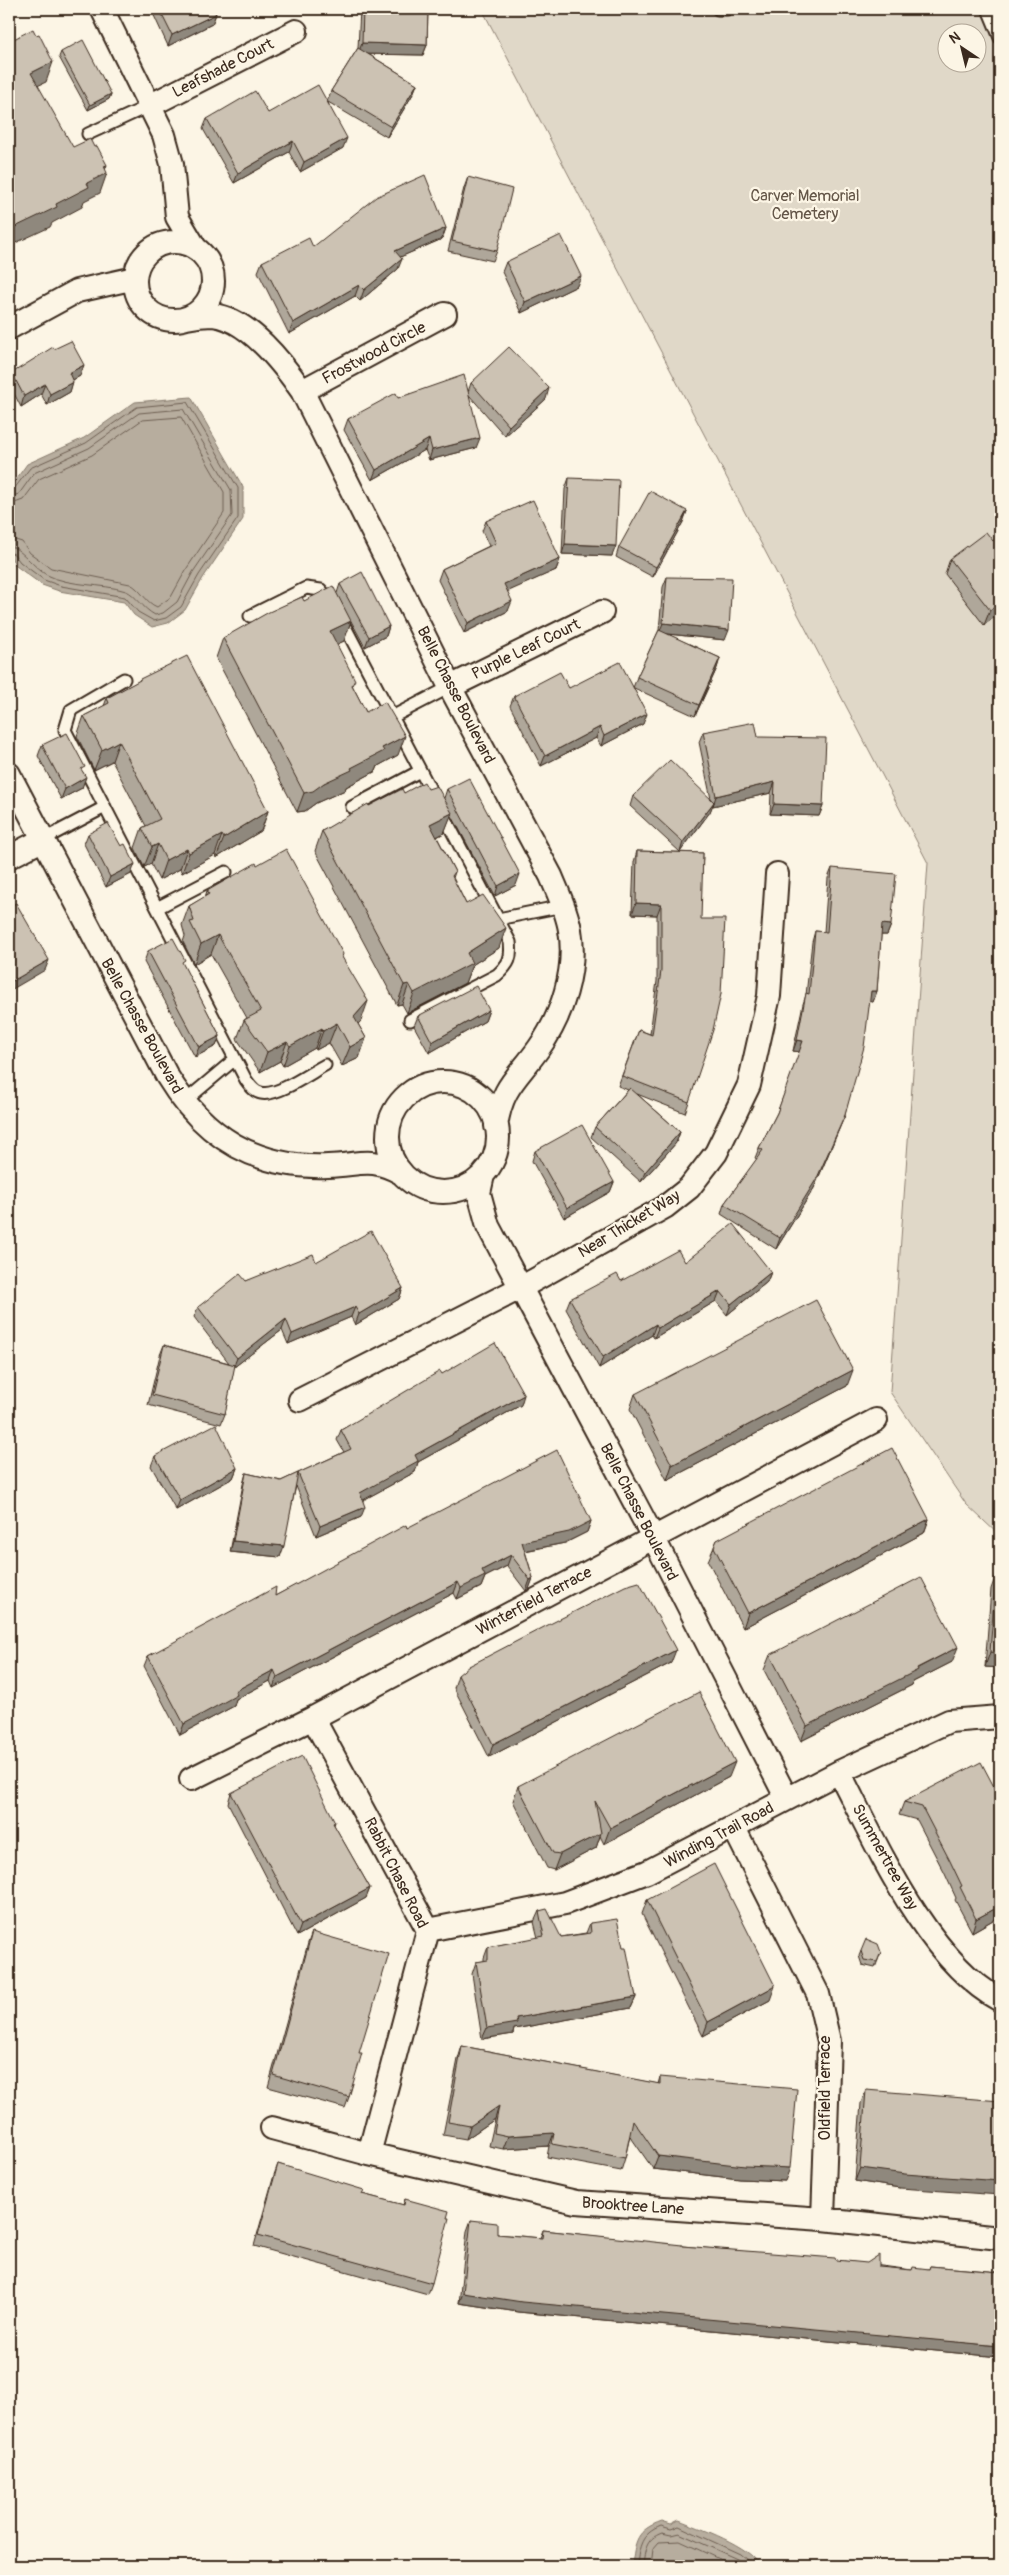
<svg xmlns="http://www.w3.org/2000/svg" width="1009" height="2575" viewBox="0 0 1009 2575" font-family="Pangolin,sans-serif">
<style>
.green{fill:#e0d8c8;stroke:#8e8173;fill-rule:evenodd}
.water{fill:#b7ad9e;stroke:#85796b}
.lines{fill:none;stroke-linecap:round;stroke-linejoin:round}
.shore{stroke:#6d5e51;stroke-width:1}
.service-casing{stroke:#3b2a1e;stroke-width:15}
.minor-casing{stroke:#3b2a1e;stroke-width:26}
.service{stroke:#fcf5e5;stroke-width:11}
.minor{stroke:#fcf5e5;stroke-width:22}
.wall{fill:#afa79a;stroke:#3b2a1e}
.shaded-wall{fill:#8f887d;stroke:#3b2a1e}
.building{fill:#ccc2b3;stroke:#3b2a1e}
.labels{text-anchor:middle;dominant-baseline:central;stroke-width:4.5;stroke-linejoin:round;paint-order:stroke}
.street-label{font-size:16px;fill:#3b2a1e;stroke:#fcf5e5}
.park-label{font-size:16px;fill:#645648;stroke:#fcf5e5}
</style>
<rect width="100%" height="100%" fill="#fcf5e5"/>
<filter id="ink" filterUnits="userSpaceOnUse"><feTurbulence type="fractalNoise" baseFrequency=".02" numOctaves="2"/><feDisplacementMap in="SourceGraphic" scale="10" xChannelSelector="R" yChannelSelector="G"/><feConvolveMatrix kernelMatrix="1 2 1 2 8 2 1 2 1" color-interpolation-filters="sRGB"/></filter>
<g filter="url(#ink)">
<path class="green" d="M482,9H1000V1536L966,1504L890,1392L928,863ZM946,32H976V62H946Z"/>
<path class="water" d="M191,397L243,487V519L203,578L185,610L168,623L152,627L134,615L124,602L59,591L42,585L16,566L9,554V489L27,464L84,438L135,402Z
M679,2520C699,2528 751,2546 760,2566H632C635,2541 636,2530 662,2521L671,2524Z"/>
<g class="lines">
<path class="shore" d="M9,491L14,489L30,468L86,443L137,407L187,402L238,488V518L199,575L181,607L166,618L154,621L138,612L125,597L61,586L44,580L20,562L14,554L9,552
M9,497L19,494L34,473L89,448L139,413L183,409L231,490L232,515L193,572L177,602L163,613L155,615C143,609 135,594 126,591C101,583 71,587 47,575C35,569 19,546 9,546
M9,505L23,500L39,479L92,455L142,420L181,417L224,492V513L187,568L171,597L157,607C145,602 141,589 130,584L51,568L30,553L22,542L9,538
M637,2566C639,2546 641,2534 661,2526L671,2529L679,2526L740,2554L754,2566
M643,2566C645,2551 645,2539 662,2533L671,2535L679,2533L737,2559L746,2566
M651,2566L653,2549L659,2542L680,2541L734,2566"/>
<defs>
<path id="service" d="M718,9H727
M988,9L1000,38
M88,134L151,105
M250,616L306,588L321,590L332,603
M341,619L510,942C512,958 509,964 497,975L410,1020
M124,679L71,710L65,730L246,1080C250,1085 254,1092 261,1093C277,1097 310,1073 325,1065
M392,717L450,687
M352,807L420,771
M42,840L105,807
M157,908L226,872
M498,919L563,906
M184,1102L235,1059"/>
<path id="minor" d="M102,9L164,135L172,164L177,217L196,249
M151,105L296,31
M135 281a39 39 0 1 1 78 0a39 39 0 1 1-78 0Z
M186,318C195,316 204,315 213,315C249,319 283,364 302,391L450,687L551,876C558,893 567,911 570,930C577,970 562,1016 539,1048C517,1079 502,1086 496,1126
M9,328L77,291L135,278
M302,391L445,314
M450,687L602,612
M9,774L167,1076C204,1137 256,1169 328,1166C360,1165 371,1156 401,1173
M9,857L42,840
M388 1137a55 55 0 1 1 110 0a55 55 0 1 1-110 0Z
M483,1175L479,1193L488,1226L653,1537L787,1799
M300,1400L522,1287L665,1207L689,1188L716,1153L749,1085L769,996L777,874
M313,1718L428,1930L369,2154
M839,1772C876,1843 927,1961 1000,2000
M191,1779L313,1718L876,1420
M734,1828L818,1994L829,2041L823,2219
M428,1930L565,1903L647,1872L839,1772L949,1721L1000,1717
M272,2128L369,2154L576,2202L823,2219L1000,2238"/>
</defs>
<use href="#service" class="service-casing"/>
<use href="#minor" class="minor-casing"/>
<use href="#service" class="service"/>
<use href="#minor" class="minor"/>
</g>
<path class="wall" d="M151,9H213L216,14L212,24L168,46Z
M360,9H428L427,45L423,55L368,54L417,84L413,94L387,137L328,102L343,148L300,172L289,152L234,183L203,129L207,119L268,113L327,102L331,91L358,48Z
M61,52L111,94L109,99L88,110L59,57Z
M468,177L497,251L493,261L448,251L464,188Z
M446,228L442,239L400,257L398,269L360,301L355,296L289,334L258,272L262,262L313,247Z
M506,262L577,286L521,313L502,272Z
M12,373L80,376L73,380L70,392L47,405L41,394L21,407L9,384Z
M1000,378V388L998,384Z
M471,383L546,399L505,436L469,395L476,448L429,460L425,450L372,480L344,430L348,419L398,398L468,392Z
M569,478L612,556L562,554L565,489Z
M687,511L683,522L653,577L616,557L619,547Z
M486,521L560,559L556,570L507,591L508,611L464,633L438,580L442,569L489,546L482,531Z
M1000,535V613L984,625L945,574L950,559L993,541Z
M667,577L725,640L667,634L720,658L717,668L695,716L634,688L643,724L601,746L596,738L541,766L510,706L514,696L569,688H633L637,677L659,630L663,587Z
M340,584L389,626L386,636L365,647L351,621L344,641L337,644L353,687L366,712L398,755L378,766L376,771L346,787L345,790L316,803L305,811L297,812L216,658L223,638L304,601L337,593Z
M140,679L268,811L261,831L216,858L215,855L182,873L180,869L159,880L151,864L144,867L135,848L142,828L146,826L112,761L94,770L77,736L84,716L104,706L107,698L139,681Z
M703,732L758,737L823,806L819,816L770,814L771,793L712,806L710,812L680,852L630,806L633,796L711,799L699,742Z
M42,745L83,772L82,788L61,799L38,756Z
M428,789L444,798L447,789L516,885L495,896L451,814L444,833L437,837L455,872L453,878L466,904L499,948L472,965L465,983L407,1013L402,1004L397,1005L315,851L322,831L369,806L404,793Z
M88,834L131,874L106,887L84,844Z
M637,851L703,853L689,1102L685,1113L637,1094L680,1132L676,1143L641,1182L591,1137L595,1127L628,1090L618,1086L639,1030L650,1034L657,981V915L632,914L634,862Z
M832,868L891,925L887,935H881L877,991L873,1002L870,1001L845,1115L814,1188L776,1249L721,1214L724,1204L757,1159L755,1158L759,1148L777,1113L800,1052L793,1051L803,1004L806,995L812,942L815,931L824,932L828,878Z
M207,891L342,957L361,1021L358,1024L366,1038L359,1058L342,1066L329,1043L316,1050L315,1048L283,1066L280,1061L260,1072L237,1039L244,1020L247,1018L211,954L194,964L183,942L185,936L182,925L189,906L205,897Z
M148,951L183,965L220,1036L216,1046L195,1057L144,962Z
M489,1010L485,1021L429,1053L414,1026L418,1016Z
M535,1151L614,1182L610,1192L564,1218L532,1161Z
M316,1262L403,1288L399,1299L355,1325L351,1317L288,1344L282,1330L234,1367L225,1414L221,1424L148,1405L160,1355L164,1345L229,1363L194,1317L198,1307L246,1281Z
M685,1262L771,1272L767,1282L727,1315L716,1301L654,1338L652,1335L599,1368L566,1309L570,1299L621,1281Z
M442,1374L521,1405L418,1462L415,1472L363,1500L361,1517L316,1536L296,1486L280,1557L230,1552L243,1484L246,1473L281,1481L344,1452L337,1440L341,1430Z
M847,1386L667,1480L630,1409L635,1394Z
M155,1456L237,1468L233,1478L176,1510L151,1466Z
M929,1519L924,1533L743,1628L708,1561L717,1540Z
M591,1521L587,1532L565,1543L525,1551L533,1578L529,1589L526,1591L507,1566L485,1577L481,1587L457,1599L454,1593L273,1688L270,1681L236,1699L234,1706L180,1735L144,1666L148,1656L275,1596L407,1528Z
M996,1575H1000V1668L985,1667L991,1589Z
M770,1655L952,1662L913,1682L912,1685L801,1741L764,1670Z
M671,1663L489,1757L454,1688L458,1675Z
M729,1777L604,1844L600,1836L596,1848L554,1870L547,1868L513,1801L518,1786Z
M231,1793L335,1822L334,1825L370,1888L366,1898L297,1936L228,1803Z
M1000,1798V1916L972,1932L955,1900L956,1898L945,1874L917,1820L899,1815L904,1802Z
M647,1900L770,2000L703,2036L642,1914Z
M539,1911L561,1937L586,1933L590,1923L623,1947L636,1997L631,2008L514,2029L513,2034L482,2039L472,1974L476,1962L484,1961V1958L488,1947L538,1938L534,1922Z
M312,1932L359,2053L349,2097L345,2108L268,2087L308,1943Z
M861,1951L881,1952L875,1968L862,1965L859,1956Z
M462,2046L658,2084L660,2077L785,2181L740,2179L653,2169L630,2136L625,2158L621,2171L547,2157L549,2146L503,2149L489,2146L495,2119L466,2139L443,2135L458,2059Z
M866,2090L900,2188L855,2181L861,2103Z
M278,2164L362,2194L403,2205L405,2199L432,2283L428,2294L254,2246L274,2175Z
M471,2220L497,2234L540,2238L543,2230L682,2246L836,2260L912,2270L929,2269L930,2266L1000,2272V2357L518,2312L459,2303L467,2231Z"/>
<path class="shaded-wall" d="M216,14L212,24L168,46L172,35Z
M362,43L427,45L423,55L358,54Z
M53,62L46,82L24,92L31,73Z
M417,84L413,94L387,137L391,127Z
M111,94L109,99L88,110L90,105Z
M347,138L343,148L300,172L304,162Z
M293,141L289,152L234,183L238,173Z
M107,165L103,175L107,173L100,193L84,201L82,207L52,223L50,227L9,246V230L56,204L87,183L104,166Z
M446,228L442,239L391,261L395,251Z
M402,259L398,269L360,301L364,290Z
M581,276L577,286L521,313L525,302Z
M359,285L355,296L289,334L293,323Z
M84,365L80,376L65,384L69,373Z
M73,382L70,392L47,405L50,394Z
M45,384L41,394L21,407L24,396Z
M549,388L546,399L505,436L509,426Z
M480,438L476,448L429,460L432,450Z
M429,439L425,450L372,480L376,470Z
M687,511L683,522L653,577L656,567Z
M565,544L616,546L612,556L562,554Z
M560,559L556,570L500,595L504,584Z
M512,601L508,611L464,633L468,623Z
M1000,602V613L984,625L990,610Z
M351,621L344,641L323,651L330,631Z
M663,623L729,630L725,640L659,633Z
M389,626L386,636L365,647L369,637Z
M720,658L717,668L695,716L699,705Z
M647,714L643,724L601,746L604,736Z
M600,727L596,738L541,766L545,756Z
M405,736L398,755L378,766L376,771L346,787L345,790L316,803L305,811L297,812L304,793L324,783L351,768L382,748Z
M119,741L112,761L94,770L102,750Z
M86,777L82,788L61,799L65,789Z
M775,782L771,793L713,806L716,796Z
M714,802L710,812L680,852L683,842Z
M774,804L823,806L819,816L770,814Z
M268,811L261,831L216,858L224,838Z
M452,813L444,833L423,844L430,824Z
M222,835L215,855L182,873L189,853Z
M158,844L151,864L144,867L152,847Z
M187,849L180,869L159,880L166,860Z
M135,864L131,874L106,887L110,877Z
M520,874L516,885L495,896L498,886Z
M636,903L661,904L657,915L632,914Z
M882,924L891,925L887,935H878Z
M506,928L499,948L472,965L465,983L407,1013L414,993L467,953Z
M218,935L211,954L194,964L201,944Z
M49,960L45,970L9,991V983Z
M409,984L402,1004L397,1005L404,985Z
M871,991H877L873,1002L868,1001Z
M368,1001L361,1021L347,1036L354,1017Z
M489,1010L485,1021L429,1053L432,1042Z
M337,1023L329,1043L316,1050L323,1031Z
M322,1028L315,1048L283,1066L290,1046Z
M220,1036L216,1046L195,1057L199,1047Z
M366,1038L359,1058L342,1066L350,1047Z
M797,1040L803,1041L800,1052L793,1051Z
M287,1042L280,1061L260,1072L267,1052Z
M845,1115L814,1188L776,1249L780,1238Z
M680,1132L676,1143L641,1182L645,1172Z
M614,1182L610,1192L564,1218L567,1208Z
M771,1272L767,1282L727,1315L731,1304Z
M403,1288L399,1299L355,1325L359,1314Z
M720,1291L716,1301L654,1338L658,1328Z
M355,1307L351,1317L288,1344L292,1334Z
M286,1319L282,1330L233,1368L237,1358Z
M656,1324L652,1335L599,1368L603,1357Z
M853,1370L847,1386L667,1480L672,1465Z
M524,1395L521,1405L418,1462L415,1472L356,1504L360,1493L415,1455Z
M237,1468L233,1478L176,1510L180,1500Z
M365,1507L361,1517L316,1536L320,1526Z
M929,1519L924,1533L743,1628L748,1613Z
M591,1521L587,1532L565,1543L518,1552L522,1542Z
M233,1541L284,1546L280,1557L230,1552Z
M511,1555L507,1566L485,1577L481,1587L457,1599L461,1588L482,1570Z
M533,1578L529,1589L526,1591L530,1580Z
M458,1582L454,1593L273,1688L277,1677Z
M958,1647L952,1662L913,1682L912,1685L801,1741L807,1726Z
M676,1650L671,1663L489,1757L493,1744Z
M990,1652L1000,1653V1668L985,1667Z
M274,1670L270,1681L236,1699L234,1706L180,1735L184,1724L235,1691Z
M735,1762L729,1777L604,1844L610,1828Z
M601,1833L596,1848L554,1870L560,1854Z
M370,1888L366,1898L297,1936L301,1925Z
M1000,1906V1916L972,1932L976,1919Z
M775,1986L770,2000L703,2036L708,2022Z
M636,1997L631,2008L514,2029L513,2034L482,2039L487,2028L516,2018Z
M499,2106L495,2119L466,2139L470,2126Z
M554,2133L549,2146L503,2149L508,2136Z
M658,2156L790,2168L785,2181L740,2179L653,2169Z
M860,2168L1000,2181V2195L900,2188L855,2181Z
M463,2293L1000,2346V2357L518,2312L459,2303Z"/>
<path class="building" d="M159,9H213L216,14L172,35Z
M363,9H428L427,45L362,43Z
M33,29L36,35L39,34L53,62L31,73L73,147L90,139L94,147L97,146L107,165L104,166L107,173L87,183L89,187L56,204L57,207L9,230V35L12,40Z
M83,40L111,94L90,105L61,52Z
M358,48L417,84L391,127L331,91Z
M318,85L347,138L304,162L293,141L238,173L207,119L255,91L268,113Z
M425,175L446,228L395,251L402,259L364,290L359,285L293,323L262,262L309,238L313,247L376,197Z
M468,177L512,189L497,251L452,241Z
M561,235L581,276L525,302L506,262Z
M71,341L84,365L69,373L73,382L50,394L45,384L24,396L12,373L53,347L54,349Z
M509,347L549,388L509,426L471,383Z
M464,375L480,438L432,450L429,439L376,470L348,419L396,393L398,398Z
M569,478L619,480L616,546L565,544Z
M650,491L687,511L656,567L619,547Z
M533,500L560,559L504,584L512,601L468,623L442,569L496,543L486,521Z
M986,532L993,541L1000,535V602L990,610L950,559Z
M362,572L389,626L369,637L340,584Z
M667,577L732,578L729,630L663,623Z
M333,586L351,621L330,631L355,680L352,685L366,712L385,702L405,736L382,748L384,751L351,768L352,770L324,783L313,791L304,793L223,638L269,612L302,597L304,601Z
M659,630L720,658L699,705L637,677Z
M187,656L268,811L224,838L222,835L189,853L187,849L166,860L158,844L152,847L142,828L160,819L119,741L102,750L84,716L109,703L107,698L140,680V679Z
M620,662L647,714L604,736L600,727L545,756L514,696L560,672L569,688Z
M755,722L758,737L826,738L823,806L774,804L775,782L716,796L703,732Z
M67,733L85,767L81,769L86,777L65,789L42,745Z
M670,760L714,802L683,842L633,796Z
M469,778L520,874L498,886L447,789Z
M424,782L428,789L437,786L452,813L430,824L455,872L452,876L466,904L483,895L506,928L467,953L472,963L414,993L409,984L404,985L322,831L368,804L369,806L402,789L404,793Z
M108,823L121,846L125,844L135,864L110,877L88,834Z
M286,849L343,954L342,957L368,1001L354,1017L366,1038L350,1047L337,1023L323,1031L322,1028L290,1046L287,1042L267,1052L244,1020L261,1011L218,935L201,944L190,922L194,921L189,906L209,894L207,891L256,863L257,865Z
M637,851L703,853L701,919H725L721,994L713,1030L689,1102L622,1076L639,1030L652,1035L661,971V904L636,903Z
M832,868L896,874L891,925L882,924L877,991H871L864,1047L845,1115L817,1178L780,1238L724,1204L763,1150L759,1148L777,1113L803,1041L797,1040L806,993L809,994L815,931L827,932Z
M16,903L49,960L9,983V907Z
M173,938L185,960L182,962L220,1036L199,1047L148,951Z
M476,986L489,1010L432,1042L418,1016Z
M630,1088L680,1132L645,1172L595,1127Z
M582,1125L614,1182L567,1208L535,1151Z
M733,1224L771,1272L731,1304L720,1291L658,1328L656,1324L603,1357L570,1299L617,1274L621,1281L678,1250L685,1262Z
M371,1231L403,1288L359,1314L355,1307L292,1334L286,1319L237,1358L198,1307L240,1274L246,1281L313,1254L316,1262Z
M816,1300L853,1370L672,1465L635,1394Z
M495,1343L524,1395L415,1455L418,1461L360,1493L365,1507L320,1526L298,1473L351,1449L341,1430L440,1371L442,1374Z
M164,1345L235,1365L225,1414L152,1395Z
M216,1424L237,1468L180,1500L155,1456Z
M892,1448L929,1519L748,1613L714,1547L717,1540Z
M557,1450L591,1521L569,1532L522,1542L533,1578L530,1580L511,1555L482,1570L485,1576L461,1588L458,1582L277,1677L274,1670L235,1691L237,1695L184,1724L148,1656L276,1587L275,1596L406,1525L407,1528Z
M246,1473L281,1481L298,1473L284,1546L233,1541Z
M996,1575H1000V1653L990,1652Z
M921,1577L958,1647L917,1668L918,1670L807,1726L770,1655Z
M639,1582L676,1650L493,1744L458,1675L469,1666L546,1626L625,1586Z
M699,1692L735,1762L610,1828L595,1801L601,1833L560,1854L553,1853L518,1786Z
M302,1756L335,1822L333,1823L370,1888L301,1925L231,1793Z
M981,1762L1000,1798V1906L976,1919L960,1887L962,1886L950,1861L922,1807L904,1802Z
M714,1864L775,1986L708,2022L647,1900Z
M547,1909L561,1937L591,1933L590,1923L617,1919L623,1947H626L636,1997L516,2018L517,2023L487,2028L476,1962L488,1960V1947L544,1936L539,1911Z
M312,1932L389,1954L359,2053H362L349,2097L273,2075Z
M866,1939L878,1944L881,1952L877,1962L864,1960L861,1951Z
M462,2046L660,2084V2077L797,2089L790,2168L745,2166L658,2156L633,2120L625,2158L552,2144L554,2133L508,2136L494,2133L499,2106L470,2126L448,2122Z
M866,2090L1000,2101V2181L905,2174L860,2168Z
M278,2164L364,2190L362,2194L404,2205L405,2199L449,2211L447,2218H449L432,2283L258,2235Z
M471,2220L497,2223V2234L542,2238L543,2230L682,2245V2246L835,2258L836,2260L867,2263L879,2255V2267L912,2270L913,2267L929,2269L930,2266L1000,2272V2346L522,2302L463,2293Z"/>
</g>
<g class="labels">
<g class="street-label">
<text transform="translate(223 68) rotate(-27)">Leafshade Court</text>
<text transform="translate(374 353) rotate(-28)">Frostwood Circle</text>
<text transform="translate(526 649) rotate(-26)">Purple Leaf Court</text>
<text transform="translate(456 695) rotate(63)">Belle Chasse Boulevard</text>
<text transform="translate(142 1026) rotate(61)">Belle Chasse Boulevard</text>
<text transform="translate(629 1224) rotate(-31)">Near Thicket Way</text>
<text transform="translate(639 1512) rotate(63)">Belle Chasse Boulevard</text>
<text transform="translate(534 1601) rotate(-28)">Winterfield Terrace</text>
<text transform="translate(719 1835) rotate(-28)">Winding Trail Road</text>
<text transform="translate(885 1857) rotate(61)">Summertree Way</text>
<text transform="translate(396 1873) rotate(63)">Rabbit Chase Road</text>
<text transform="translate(825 2088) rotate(-90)">Oldfield Terrace</text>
<text transform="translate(633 2206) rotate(4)">Brooktree Lane</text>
</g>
<g class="park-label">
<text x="805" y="196">Carver Memorial<tspan x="805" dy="18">Cemetery</tspan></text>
</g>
</g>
<rect width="1009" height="2575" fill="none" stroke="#fcf5e5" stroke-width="30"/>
<rect x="15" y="15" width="979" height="2545" fill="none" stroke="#3b2a1e" stroke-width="2" filter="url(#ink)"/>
<g transform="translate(962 48) rotate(325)"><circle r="24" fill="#fcf5e5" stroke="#afa495"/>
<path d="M0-4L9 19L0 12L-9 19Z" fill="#3b2a1e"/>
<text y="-8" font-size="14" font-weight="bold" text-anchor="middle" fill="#3b2a1e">N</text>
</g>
</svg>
